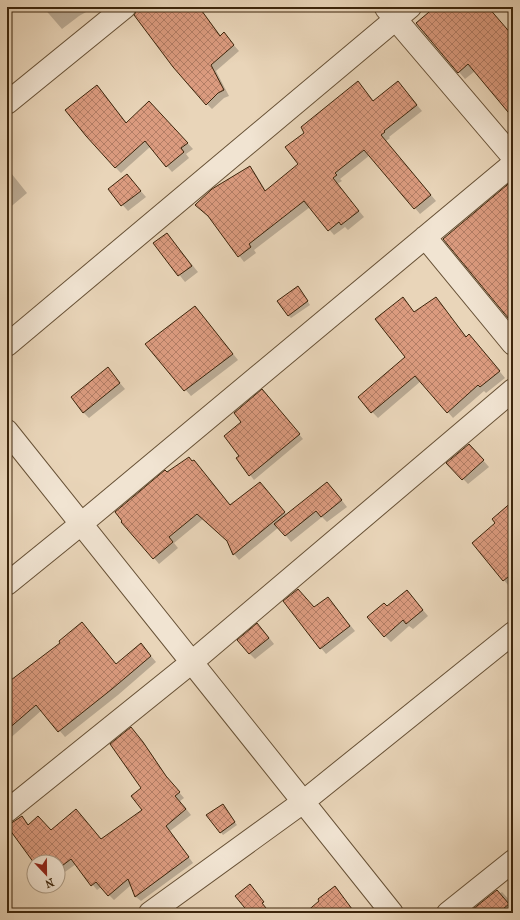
<svg xmlns="http://www.w3.org/2000/svg" width="520" height="920" viewBox="0 0 520 920" font-family="'IM FELL French Canon',serif">
<style>
.shadow{fill:#0003}
.building{fill:url(#building-cross-hatch);stroke:#3c250b}
.lines{fill:none;stroke-linecap:round;stroke-linejoin:round}
.street-casing{stroke:#675136;stroke-width:24}
.street{stroke:#f1e4d2;stroke-width:22}
</style>
<defs>
<pattern id="building-cross-hatch" width="8" height="8" patternUnits="userSpaceOnUse"><rect width="8" height="8" fill="#db9b7f"/><path d="M0 0l8 8M0 8l8-8" fill="none" stroke="#b37e66"/></pattern>
</defs>
<rect width="100%" height="100%" fill="#e9d5b9"/>
<filter id="stains"><feTurbulence type="fractalNoise" baseFrequency=".005" numOctaves="4"/><feColorMatrix values="0 0 0 0 .2 0 0 0 0 .09 0 0 0 0 .02 0 0 0 .5 -.17"/></filter>
<radialGradient id="worn" r=".72"><stop offset=".6" stop-color="#630" stop-opacity="0"/><stop offset="1" stop-color="#630" stop-opacity=".3"/></radialGradient>
<path class="shadow" d="M43,7H95L79,16L62,29Z
M143,7H199L221,36L224,34L239,51L216,71L229,96L224,98L212,109L207,104Z
M452,7H488L513,37V117L475,71L465,79L459,72Z
M358,82L374,102L403,88L422,111L389,137L390,138L386,141L436,201L420,214L370,155L340,179L342,181L337,184L364,217L348,230L345,227L334,235L310,207L254,250L256,253L244,262L210,217L250,167L255,173L266,191L300,164L305,133Z
M102,92L127,123L155,108L193,149L186,154L189,158L172,172L150,147L121,173L115,167Z
M7,168L27,193L7,210Z
M127,175L146,197L128,211L109,190Z
M167,234L198,272L185,282L154,243Z
M301,290L310,305L291,318L288,315Z
M403,299L415,313L436,299L467,338L475,341L505,378L486,393L484,391L453,418L421,381L378,418L359,398L406,358Z
M195,307L238,360L191,396L146,344Z
M108,369L125,389L89,418L83,412Z
M266,395L303,439L254,480L237,458L241,456L242,422Z
M475,451L489,467L468,484L448,463Z
M189,458L199,467L231,506L265,489L287,515L333,489L347,507L327,522L322,517L291,542L279,527L239,560L234,554L228,542L203,519L174,543L178,548L159,564L154,558L167,473Z
M513,502V581L508,585L473,543L497,523Z
M412,597L428,616L413,629L409,626L391,642L385,636L387,607Z
M328,598L355,631L326,654L321,648L314,608Z
M82,624L117,665L146,650L156,662L118,695L65,737L42,710L7,741V686L62,643Z
M263,630L274,644L255,659L249,653Z
M135,734L148,749L171,783L184,798L180,801L191,815L170,831L193,863L141,901L136,897L131,885L114,900L101,887L97,890L76,864L58,877V862H35L22,817L29,825L51,831L102,840L143,810V789Z
M225,808L237,825L223,835L207,815Z
M502,892L513,904V913H470Z"/>
<path class="building" d="M141,7H199L220,36L224,32L234,45L211,65L224,90L218,93L206,105L173,67L134,15L137,10Z
M435,7H488L513,36V118L468,64L458,73L416,23Z
M358,81L373,101L398,81L417,105L384,131L385,132L381,135L431,195L414,209L364,150L335,173L337,175L333,178L359,211L341,225L339,222L328,231L304,201L249,244L251,247L238,257L208,216L195,205L212,189L250,166L265,191L298,164L285,147L304,133L301,127Z
M97,85L126,123L149,101L188,143L181,148L184,152L166,167L145,141L115,168L86,136L65,110Z
M127,174L141,191L121,206L108,189Z
M513,180V324L443,239Z
M167,233L192,266L178,276L153,243Z
M298,286L308,301L288,316L277,301Z
M403,297L414,312L436,297L466,337L469,334L500,371L480,387L478,385L447,413L415,376L371,413L358,397L405,357L375,319Z
M195,306L233,354L184,391L145,344Z
M108,367L120,383L83,413L71,397Z
M262,389L300,434L249,476L236,458L239,456L224,436L241,422L234,413Z
M469,444L484,460L462,480L446,463Z
M189,457L192,461L194,460L230,505L260,482L285,512L233,555L227,541L197,514L169,537L173,542L153,559L121,522L122,521L115,512L165,470L167,472Z
M327,482L342,500L321,517L316,511L285,536L274,524Z
M513,501V573L503,581L472,543L495,523L492,519Z
M298,589L314,607L328,597L350,626L320,649L283,601Z
M407,590L423,610L406,624L403,620L384,637L367,617L384,603L387,606Z
M82,622L116,664L141,643L151,656L112,689L58,732L36,705L7,730V683L60,643L59,641Z
M257,623L269,638L249,654L237,640Z
M131,727L143,742L166,776L180,792L175,796L186,809L166,826L189,857L135,897L128,879L108,896L96,882L91,886L71,859L58,869V862L34,863L7,826L22,816L28,825L38,816L51,830L76,809L101,839L142,810L131,796L141,788L110,744Z
M223,804L235,822L220,833L206,815Z
M250,884L264,902L262,903L270,913H249L235,896Z
M335,886L355,913H305L319,901L318,899Z
M497,890L509,904L498,913H468Z"/>
<g class="lines">
<defs>
<path id="street" d="M386,8L513,157
M7,103L125,7
M425,237L513,344
M7,345L410,7
M7,431L392,913
M7,584L81,524L513,164
M7,811L192,662L513,390
M150,913L303,802L513,633
M448,913L513,861"/>
</defs>
<use href="#street" class="street-casing"/>
<use href="#street" class="street"/>
</g>
<rect width="520" height="920" fill="none" stroke="#e9d5b9" stroke-width="24"/>
<rect x="8" y="8" width="504" height="904" fill="none" stroke="#3c250b" stroke-width="2"/>
<rect x="12" y="12" width="496" height="896" fill="none" stroke="#3c250b"/>
<g transform="translate(46 874) rotate(158)"><circle r="19" fill="#f1e4d2" stroke="#a99882"/>
<path d="M0-3L7 15L0 10L-7 15Z" fill="#8f2418"/>
<text y="-6" font-size="11" font-weight="bold" text-anchor="middle" fill="#3c250b">N</text>
</g>
<rect width="100%" height="100%" filter="url(#stains)"/>
<rect width="100%" height="100%" fill="url(#worn)"/>
</svg>
